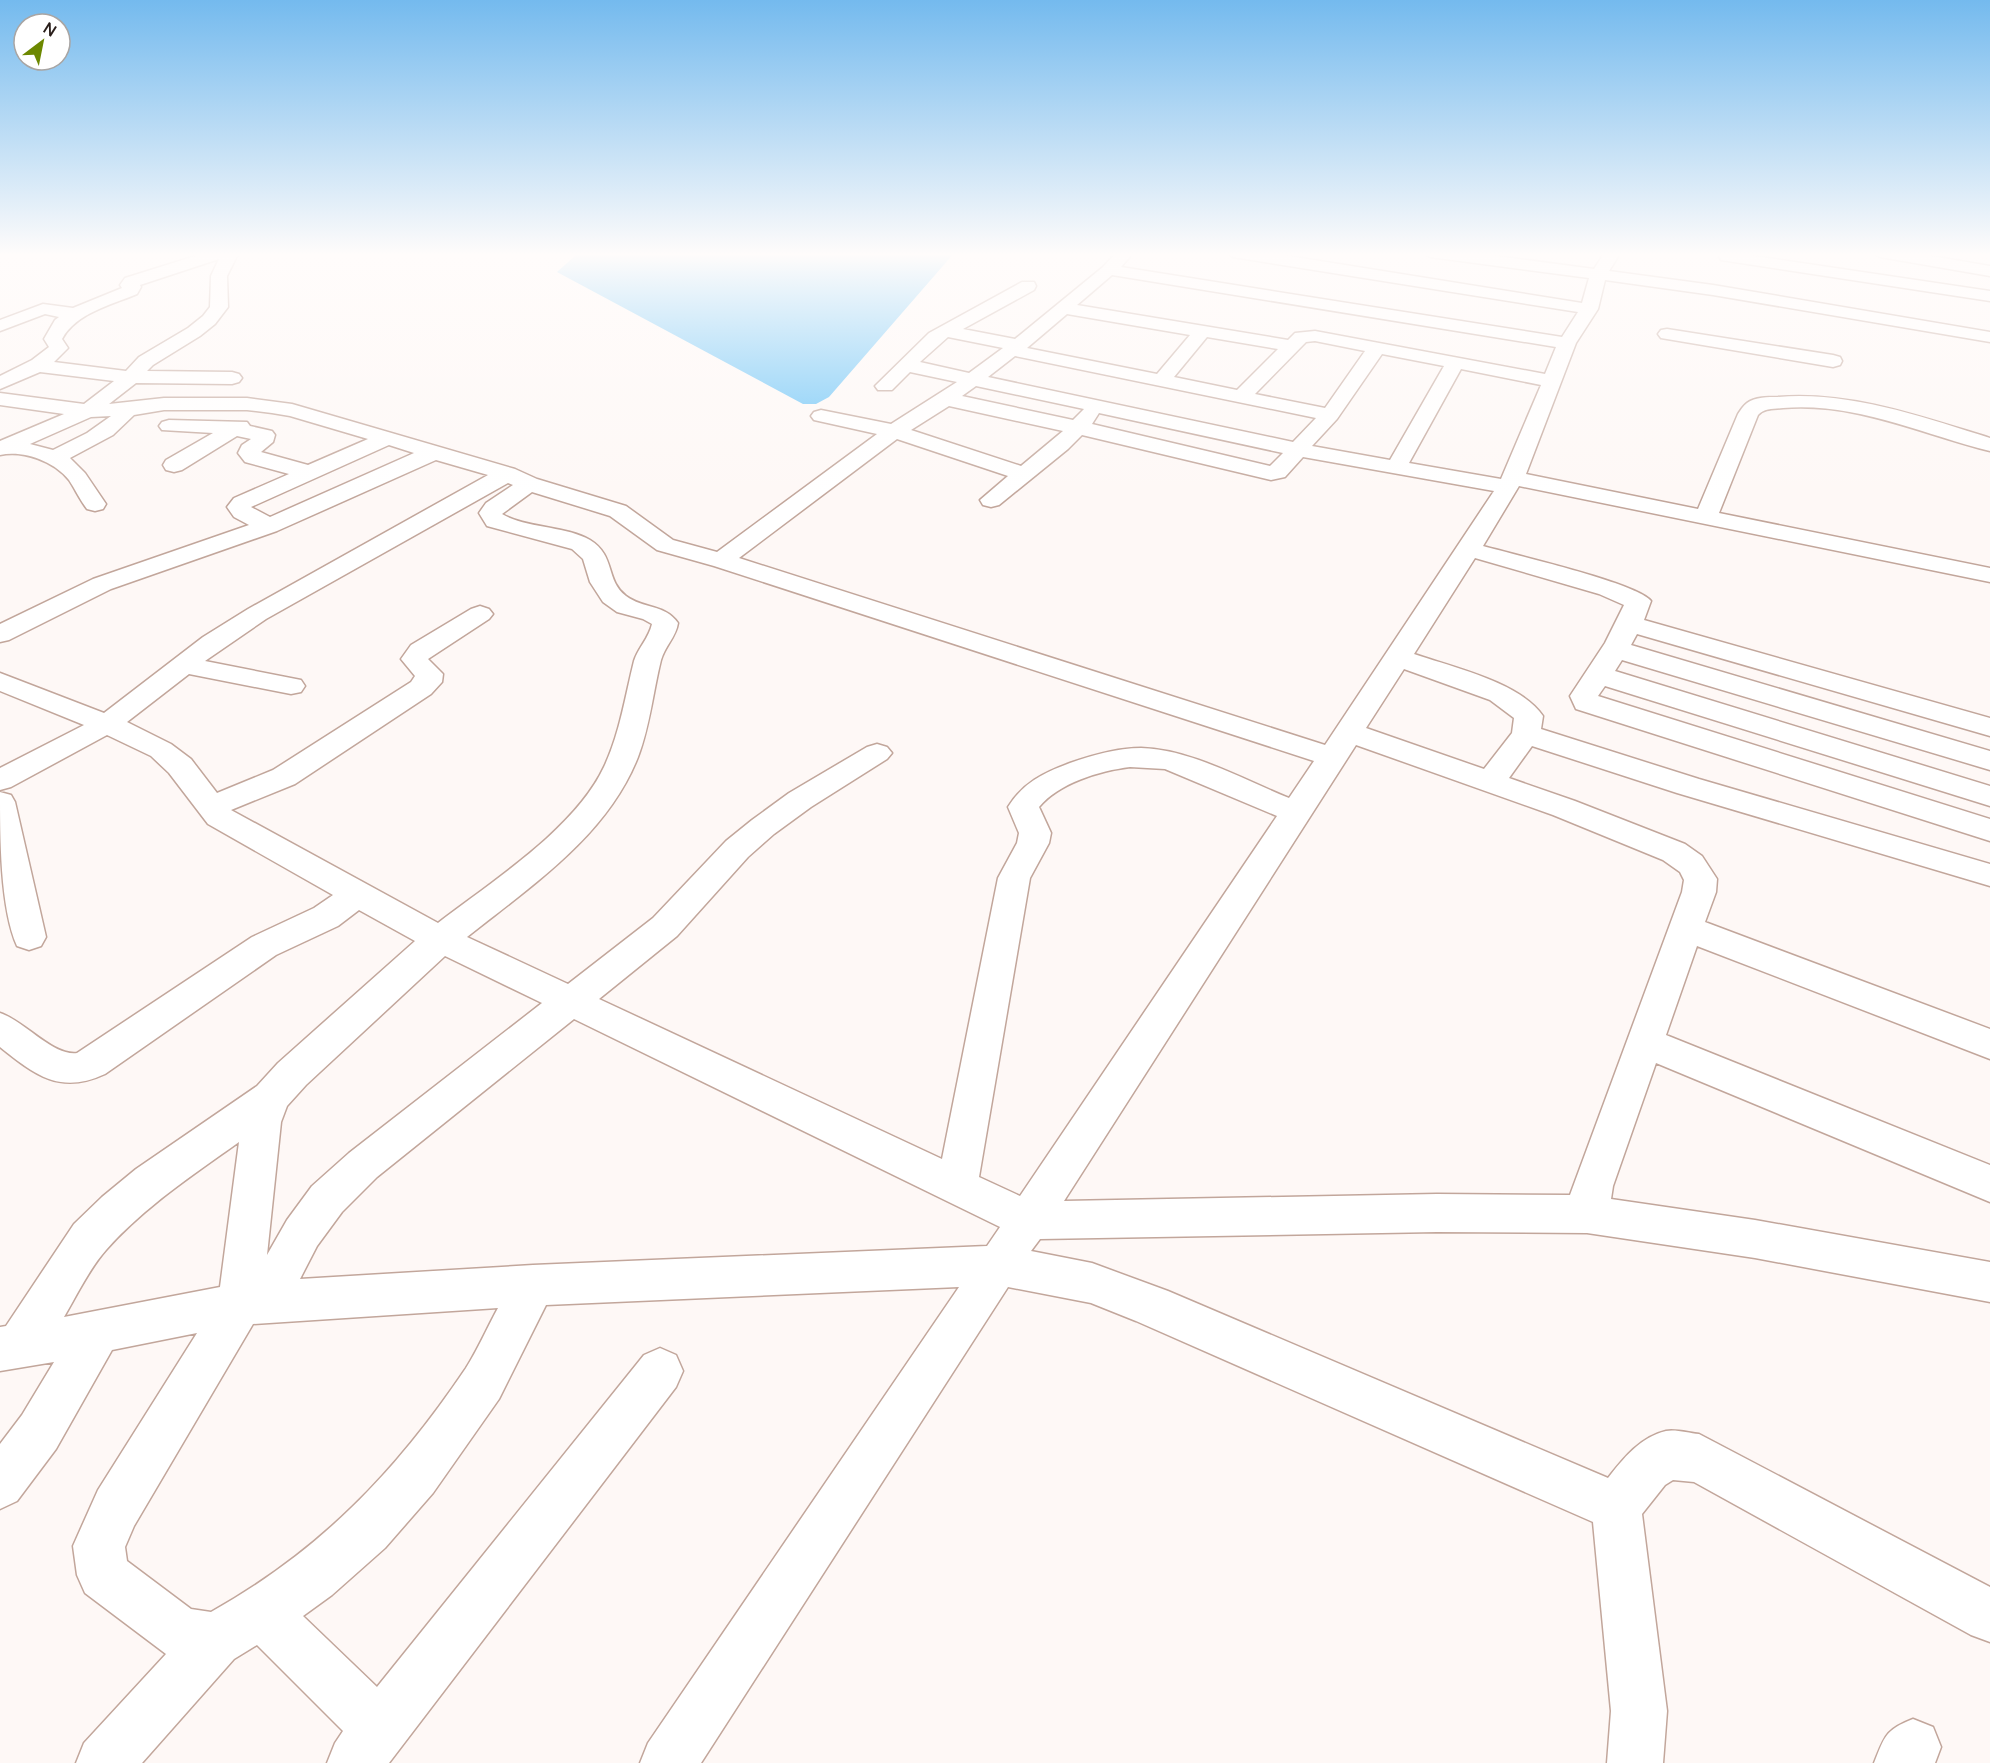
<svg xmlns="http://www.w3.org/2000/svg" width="1990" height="1763" viewBox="0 0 1990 1763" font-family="Manrope,sans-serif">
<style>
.water{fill:#66c2f7}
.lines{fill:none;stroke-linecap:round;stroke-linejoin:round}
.minor-casing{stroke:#c2a69b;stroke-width:3}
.minor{fill:#fff;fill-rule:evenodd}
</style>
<rect width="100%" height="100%" fill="#fef8f6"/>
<path class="water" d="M574,252H955L829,397L816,404H803L557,272L575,256Z"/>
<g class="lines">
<defs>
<path id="minor" d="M208,252H239L227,276L228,307L215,324L200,336L153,365L147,371L232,372L239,374L242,378L239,382L232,384L136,383L109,404L164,398H247L292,404L515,469L537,479L626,506L673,540L717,552L877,434L814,420L811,416L814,412L821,410L891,424L957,382L910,372L892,390H878L875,386L929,333L1022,282H1034L1036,286L1034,290L963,329L1015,339L1103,267L1117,252H1134L1121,267L1562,337L1578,312L1233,257L1225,252H1264L1582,303L1589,278L1430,257L1422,252H1467L1594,269L1605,252H1621L1609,271L1713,285L1990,332V342L1713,295L1605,280L1598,309L1576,343L1526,474L1698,509L1738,414C1740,411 1743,406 1747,403C1755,397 1768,397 1778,397C1850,391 1922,417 1990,438V451C1921,434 1856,402 1783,408C1774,409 1764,408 1758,415L1719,513L1990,568V582L1519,486L1483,546C1511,554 1638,583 1651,601L1644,620L1990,718V736L1637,634L1631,645L1990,751V770L1622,660L1615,671L1990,786V806L1605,686L1598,696L1990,819V841L1576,709L1570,696L1605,643L1624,605L1599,594L1475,558L1414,654C1452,667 1520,682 1543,716L1541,729L1699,779L1990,864V886L1677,793L1532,746L1509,778L1575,801L1685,844L1702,856L1717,879L1716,892L1705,922L1990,1029V1059L1697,946L1666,1035L1990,1165V1202L1656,1063L1613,1186L1611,1199L1755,1220L1990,1262V1302L1755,1258L1587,1233L1437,1232L1040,1239L1031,1251L1092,1263L1168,1291L1608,1478C1623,1459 1640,1437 1666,1431C1675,1429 1689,1433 1699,1434L1990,1587V1642L1971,1635L1694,1482L1673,1480L1665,1485L1642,1514L1667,1711L1663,1763H1607L1611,1711L1593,1522L1136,1321L1091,1303L1008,1287L701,1763H640L648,1743L959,1287L546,1305L499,1399L433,1493L385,1548L332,1595L303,1616L377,1687L644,1355L660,1348L676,1355L683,1371L676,1387L389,1763H327L335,1743L343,1731L257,1645L234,1659L142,1763H76L84,1743L166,1654L85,1593L77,1575L73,1546L98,1490L197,1333L112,1350L56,1449L17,1501L0,1509V1444L22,1415L54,1362L0,1371V1327L6,1326L74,1224L102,1197L136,1169L257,1086L278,1063L415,941L359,910L338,926L276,955L105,1074C60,1095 35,1075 0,1047V1013C25,1021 52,1056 77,1053L252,937L314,908L333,895L208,824L169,773L151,756L107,735L11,787L0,790V768L84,725L0,691V673L104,713L203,637L248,609L488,475L436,460L277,531L111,589L9,640L0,642V624L93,579L249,525L234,517L227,507L234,498L289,474L245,462L238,453L242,445L251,439L237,436L182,470L174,472L166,470L163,465L166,460L213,433L162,430L159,426L162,422L169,420L247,422L250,426L272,431L275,435L273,442L261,452L308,465L368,439L290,416L272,413L247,410H164L134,415L113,435L70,458L85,473L106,504L103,509L95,511L87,509C80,500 75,489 69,480C54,461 23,450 0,455V441L64,414L0,405V393L84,404L114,381L40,372L0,389V376L32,360L49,347L44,339L55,320L59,317L45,314L0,331V320L43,304L73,308L122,288L120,285L125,278ZM219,259L211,276L210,307L203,316L188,328L139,357L126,371L54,362L68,348L62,339C76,313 111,305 137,294L141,287L140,285ZM1112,275L1556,347L1545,374L1315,331L1295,333L1288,340L1077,305ZM1067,314L1190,335L1157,374L1027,348ZM948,337L1003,348L969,373L920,362ZM1207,337L1278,349L1237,390L1174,377ZM1315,341L1365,351L1325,408L1255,394L1306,342ZM1382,354L1444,366L1390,460L1312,446L1337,419ZM1015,356L1316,418L1293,442L988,377ZM1461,369L1541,385L1501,479L1409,463ZM976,386L1084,409L1073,420L962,396ZM949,406L1063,431L1021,466L911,430ZM1099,413L1283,453L1270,466L1092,424ZM111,416L87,433L53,450L30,444L91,417ZM1082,435L1271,480L1285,477L1303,457L1494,491L1325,745L739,558L897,439L1008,476L980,500L983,505L991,507L999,505L1068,449ZM389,445L414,453L270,517L251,507ZM508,483L513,485L486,503L479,513L487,526L572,549L583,559L590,582L603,602L617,612L643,619L652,624C649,638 638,648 634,661C625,697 620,733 604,767C575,829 491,882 438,923L231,810L295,784L431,694L442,682L443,674L428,659L489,619L493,614L489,609L480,606L471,609L411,645L401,659L415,676L411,682L273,770L217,793L191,759L171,744L127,722L189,674L291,694L301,692L305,686L301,680L205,661L266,619ZM532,492L610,516L657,550L714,566L1314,761L1289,798C1244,780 1190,749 1141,748C1117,748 1093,755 1070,763C1043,773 1023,783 1008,807L1019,833L1017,843L998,878L942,1159L599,999L677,936L748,857L774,834L811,807L887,759L892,753L887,747L877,744L867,747L789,793L752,820L726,841L653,918L568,984L467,937C531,886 607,836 638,757C650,726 653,692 661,660C665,646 676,637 678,623C665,604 643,609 626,596C605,580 616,556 590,540C567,526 525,528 502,514ZM1404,669L1490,700L1514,718L1512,733L1484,769L1366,728ZM1356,745L1553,815L1663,860L1680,872L1684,880L1682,892L1570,1195L1437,1194L1064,1201ZM1130,767L1165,769L1277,816L1020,1196L979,1177L1030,878L1049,843L1051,833L1039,807C1059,783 1099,771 1130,767ZM445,956L542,1003L349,1153L312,1186L287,1220L267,1255L281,1122L287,1106L306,1085ZM574,1019L1000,1227L987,1246L533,1265L300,1279L317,1246L342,1212L377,1177ZM239,1142L220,1287L64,1317C77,1295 89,1269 106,1250C144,1207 193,1175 239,1142ZM498,1308C487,1328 478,1349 466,1368C396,1472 320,1551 211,1612L191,1609L127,1561L125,1547L134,1526L253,1324Z
M1727,252L1990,291V301L1721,260L1719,257Z
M1872,252H1908L1990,266V276L1880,257Z
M1667,329L1833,355L1840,357L1842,361L1840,365L1833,367L1661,338L1658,334L1661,330Z
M0,792L11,795L15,802L46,937L41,946L29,950L17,946C0,908 0,835 0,792Z
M1913,1719L1933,1727L1941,1747L1935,1763H1874C1885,1736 1885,1730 1913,1719Z"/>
</defs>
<use href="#minor" class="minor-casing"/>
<use href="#minor" class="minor"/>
</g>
<linearGradient id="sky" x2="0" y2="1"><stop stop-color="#74baee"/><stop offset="0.51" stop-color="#fffcfb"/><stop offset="1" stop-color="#fffcfb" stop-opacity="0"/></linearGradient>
<rect width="1990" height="499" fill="url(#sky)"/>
<g transform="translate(42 42) rotate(32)"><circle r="28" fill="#ffffff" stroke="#a9a5a3" stroke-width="1.5"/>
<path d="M0-4.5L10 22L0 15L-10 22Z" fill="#6c8800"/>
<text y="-9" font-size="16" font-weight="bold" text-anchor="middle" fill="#291e1a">N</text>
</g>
</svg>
